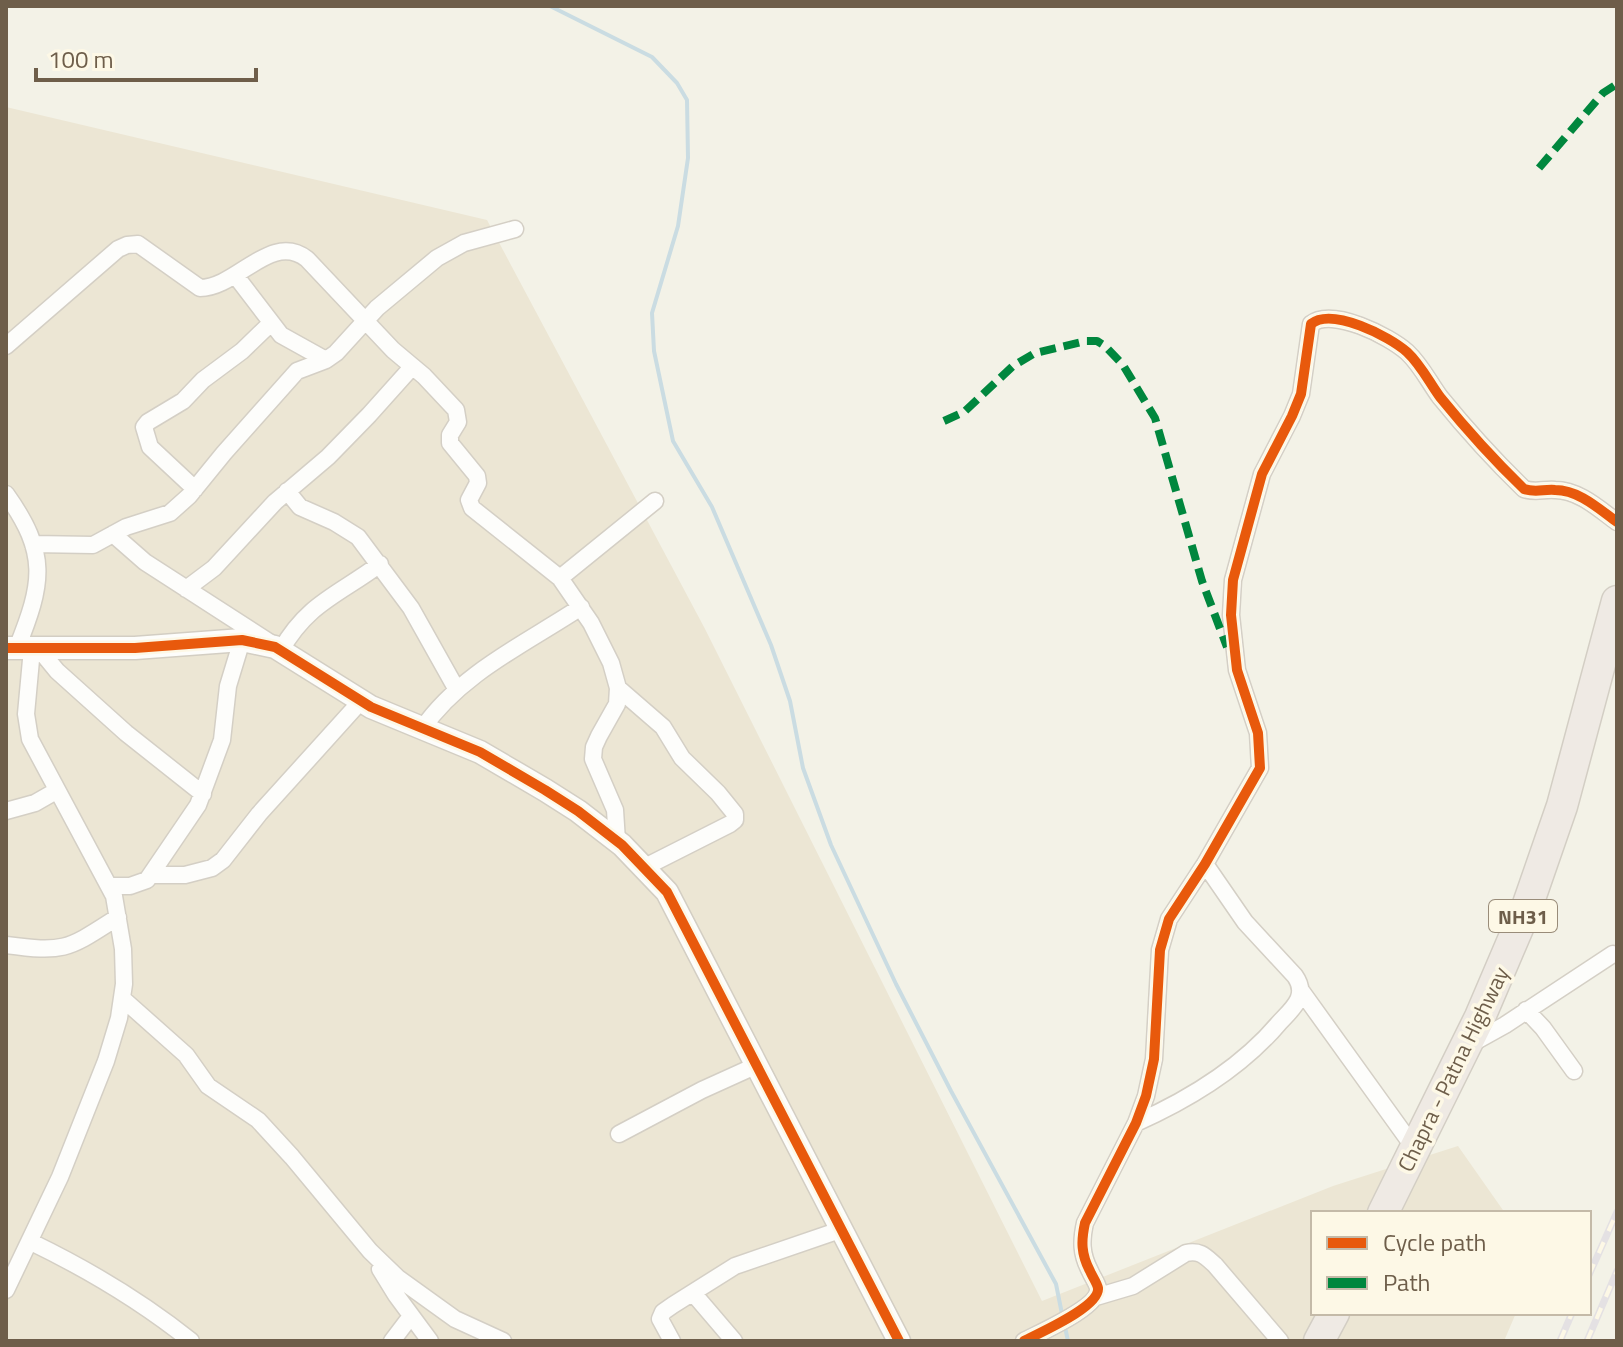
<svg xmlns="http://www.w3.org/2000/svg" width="1623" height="1347" viewBox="0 0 1623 1347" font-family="'Titillium Web',sans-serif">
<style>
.residential{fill:#ece6d4}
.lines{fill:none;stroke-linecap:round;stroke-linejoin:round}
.stream{stroke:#cadce2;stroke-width:4}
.street-casing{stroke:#d4cfc5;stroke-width:19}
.secondary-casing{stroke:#d3cec3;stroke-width:25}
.highway-casing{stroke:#d3cec4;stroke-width:33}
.street{stroke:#fdfdfb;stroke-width:16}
.secondary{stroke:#fdfdfb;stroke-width:22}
.highway{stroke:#efeae4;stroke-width:30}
.rail-casing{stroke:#e4e1e3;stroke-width:7}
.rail{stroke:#fdf8e6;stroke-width:4;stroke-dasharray:12;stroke-linecap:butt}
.quiet{stroke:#00873e;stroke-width:8;stroke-dasharray:16 8;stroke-linecap:butt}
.cycleway-casing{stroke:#fdf8e6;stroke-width:15}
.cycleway{stroke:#e8590c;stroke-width:10}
.labels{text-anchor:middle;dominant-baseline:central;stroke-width:7;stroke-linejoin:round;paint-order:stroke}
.shield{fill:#fdf8e6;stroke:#998c79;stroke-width:2}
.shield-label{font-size:20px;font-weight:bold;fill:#6e5e4a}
.street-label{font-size:22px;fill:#6e5e4a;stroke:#fdf8e6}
</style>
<rect width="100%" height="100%" fill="#f3f2e7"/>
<path class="residential" d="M6,107L487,220L704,627L1042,1301L1333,1186L1458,1146L1505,1213H1313V1313H1516L1504,1341H6Z"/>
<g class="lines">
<path class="stream" d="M550,6L652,57L677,83L687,100L688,158L678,226L652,313L654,351L673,441L712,507L771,645L790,701L803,768L831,845L896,984L951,1091L1056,1284L1062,1314
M1065,1327L1068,1341"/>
<defs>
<path id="street" d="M235,275L281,335L326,360
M6,346L118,249L127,245L138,244L200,288C237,288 271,231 307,259L393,350L424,376L456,410L458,422L450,435V443L477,476L478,483L469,500L472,508L560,578L591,623L611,663L618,688L617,704L599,736L594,747L593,759L615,810L617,841
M195,489L150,447L144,427L148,422L183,401L203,380L242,351L271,323
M287,491L300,507L334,522L358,537L411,608L457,690
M6,494C49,554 43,583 17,648
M113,534L145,562L269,642
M33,544L93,545L126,527L170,513L189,496L224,453L297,371L326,360L336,353L377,308L437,258L464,243L515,229
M560,578L655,501
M186,589L214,568L275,502L328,457L369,415L412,367
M39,649L57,671L126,733L203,794
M281,650C308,603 338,595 380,564
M618,688L663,727L682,758L718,793L735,814V820L730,824L645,867
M422,729C461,673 525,644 581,607
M6,811L35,803L56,791
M153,875H185L212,868L223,860L259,814L361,701
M110,886H130L147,880L198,805L222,740L228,686L242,640
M6,945C66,953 68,949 118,917
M1302,992L1415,1149
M123,999L186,1055L208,1086L258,1120L292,1157L370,1251L398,1278L455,1319L503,1341
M1526,1010L1543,1028L1574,1071
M1469,1045L1505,1025L1613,954
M1136,1123C1190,1099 1241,1068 1279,1023C1292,1009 1309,996 1295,976L1245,922L1205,864
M619,1134L702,1090L755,1066
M31,1242C89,1270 141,1301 191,1341
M380,1269L396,1295L430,1341
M6,1290L60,1177L106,1061L119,1018L124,984L123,949L114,896L30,739L26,714L32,649
M693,1293L734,1341
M1096,1297L1133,1286L1186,1253C1200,1250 1205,1256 1215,1265L1280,1341
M392,1341L411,1316
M672,1341L660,1319L663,1312L673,1305L735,1266L840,1230
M1024,1341C1039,1333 1100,1307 1098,1288C1097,1283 1092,1276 1090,1271C1081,1254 1081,1241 1085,1223L1136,1123L1146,1096L1154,1059L1160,950L1169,919L1205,864L1260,768L1258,733L1237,670L1231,615L1233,580L1262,474L1292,416L1301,394L1311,324C1332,307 1389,336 1407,352C1421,365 1429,382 1440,397C1466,429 1495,461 1524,489C1535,493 1544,489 1555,490C1579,490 1599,509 1617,522"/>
<path id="secondary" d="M6,648H135L242,640L275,647L371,707L480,752L545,790L578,811L622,845L667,892L899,1341"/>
<path id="highway" d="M1383,1213L1480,1017L1527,907L1562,806L1617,601
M1319,1341L1334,1313"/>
</defs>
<use href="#street" class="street-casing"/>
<use href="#secondary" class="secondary-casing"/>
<use href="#highway" class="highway-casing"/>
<use href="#street" class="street"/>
<use href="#secondary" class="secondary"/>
<use href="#highway" class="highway"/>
<defs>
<path id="rail" d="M1589,1275L1617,1212
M1560,1341L1572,1313
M1587,1341L1617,1271"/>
</defs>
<use href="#rail" class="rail-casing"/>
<use href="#rail" class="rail"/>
<path class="quiet" d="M1539,168L1603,93L1617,84
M944,421L964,412L1013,366L1035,353L1086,341H1097L1105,346L1123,365L1155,418L1202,581L1227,647"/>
<defs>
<path id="cycleway" d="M6,648H135L242,640L275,647L371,707L480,752L545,790L578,811L622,845L667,892L899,1341
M1024,1341C1039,1333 1100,1307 1098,1288C1097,1283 1092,1276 1090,1271C1081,1254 1081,1241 1085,1223L1136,1123L1146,1096L1154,1059L1160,950L1169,919L1205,864L1260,768L1258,733L1237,670L1231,615L1233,580L1262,474L1292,416L1301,394L1311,324C1332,307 1389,336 1407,352C1421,365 1429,382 1440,397C1466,429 1495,461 1524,489C1535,493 1544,489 1555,490C1579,490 1599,509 1617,522"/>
</defs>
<use href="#cycleway" class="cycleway-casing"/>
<use href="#cycleway" class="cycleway"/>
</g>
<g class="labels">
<rect class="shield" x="1489" y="900" width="68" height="32" rx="6"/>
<g class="shield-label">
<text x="1523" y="916">NH31</text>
</g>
<g class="street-label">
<text transform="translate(1453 1069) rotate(-64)">Chapra - Patna Highway</text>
</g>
</g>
<rect width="1623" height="1347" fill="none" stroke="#6e5e4a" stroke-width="16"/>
<rect x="1311" y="1211" width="280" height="104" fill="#fdf8e6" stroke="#c4baa8" stroke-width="2"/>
<rect x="1327" y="1237" width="40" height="12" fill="#e8590c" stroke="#c4baa8" stroke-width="2"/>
<text x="1383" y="1251" font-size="24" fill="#6e5e4a">Cycle path</text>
<rect x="1327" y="1277" width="40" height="12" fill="#00873e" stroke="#c4baa8" stroke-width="2"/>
<text x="1383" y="1291" font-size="24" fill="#6e5e4a">Path</text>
<path d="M36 68v12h220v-12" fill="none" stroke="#6e5e4a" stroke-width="4"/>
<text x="48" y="68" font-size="24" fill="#6e5e4a" stroke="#fdf8e6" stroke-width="6" paint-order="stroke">100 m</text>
</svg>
